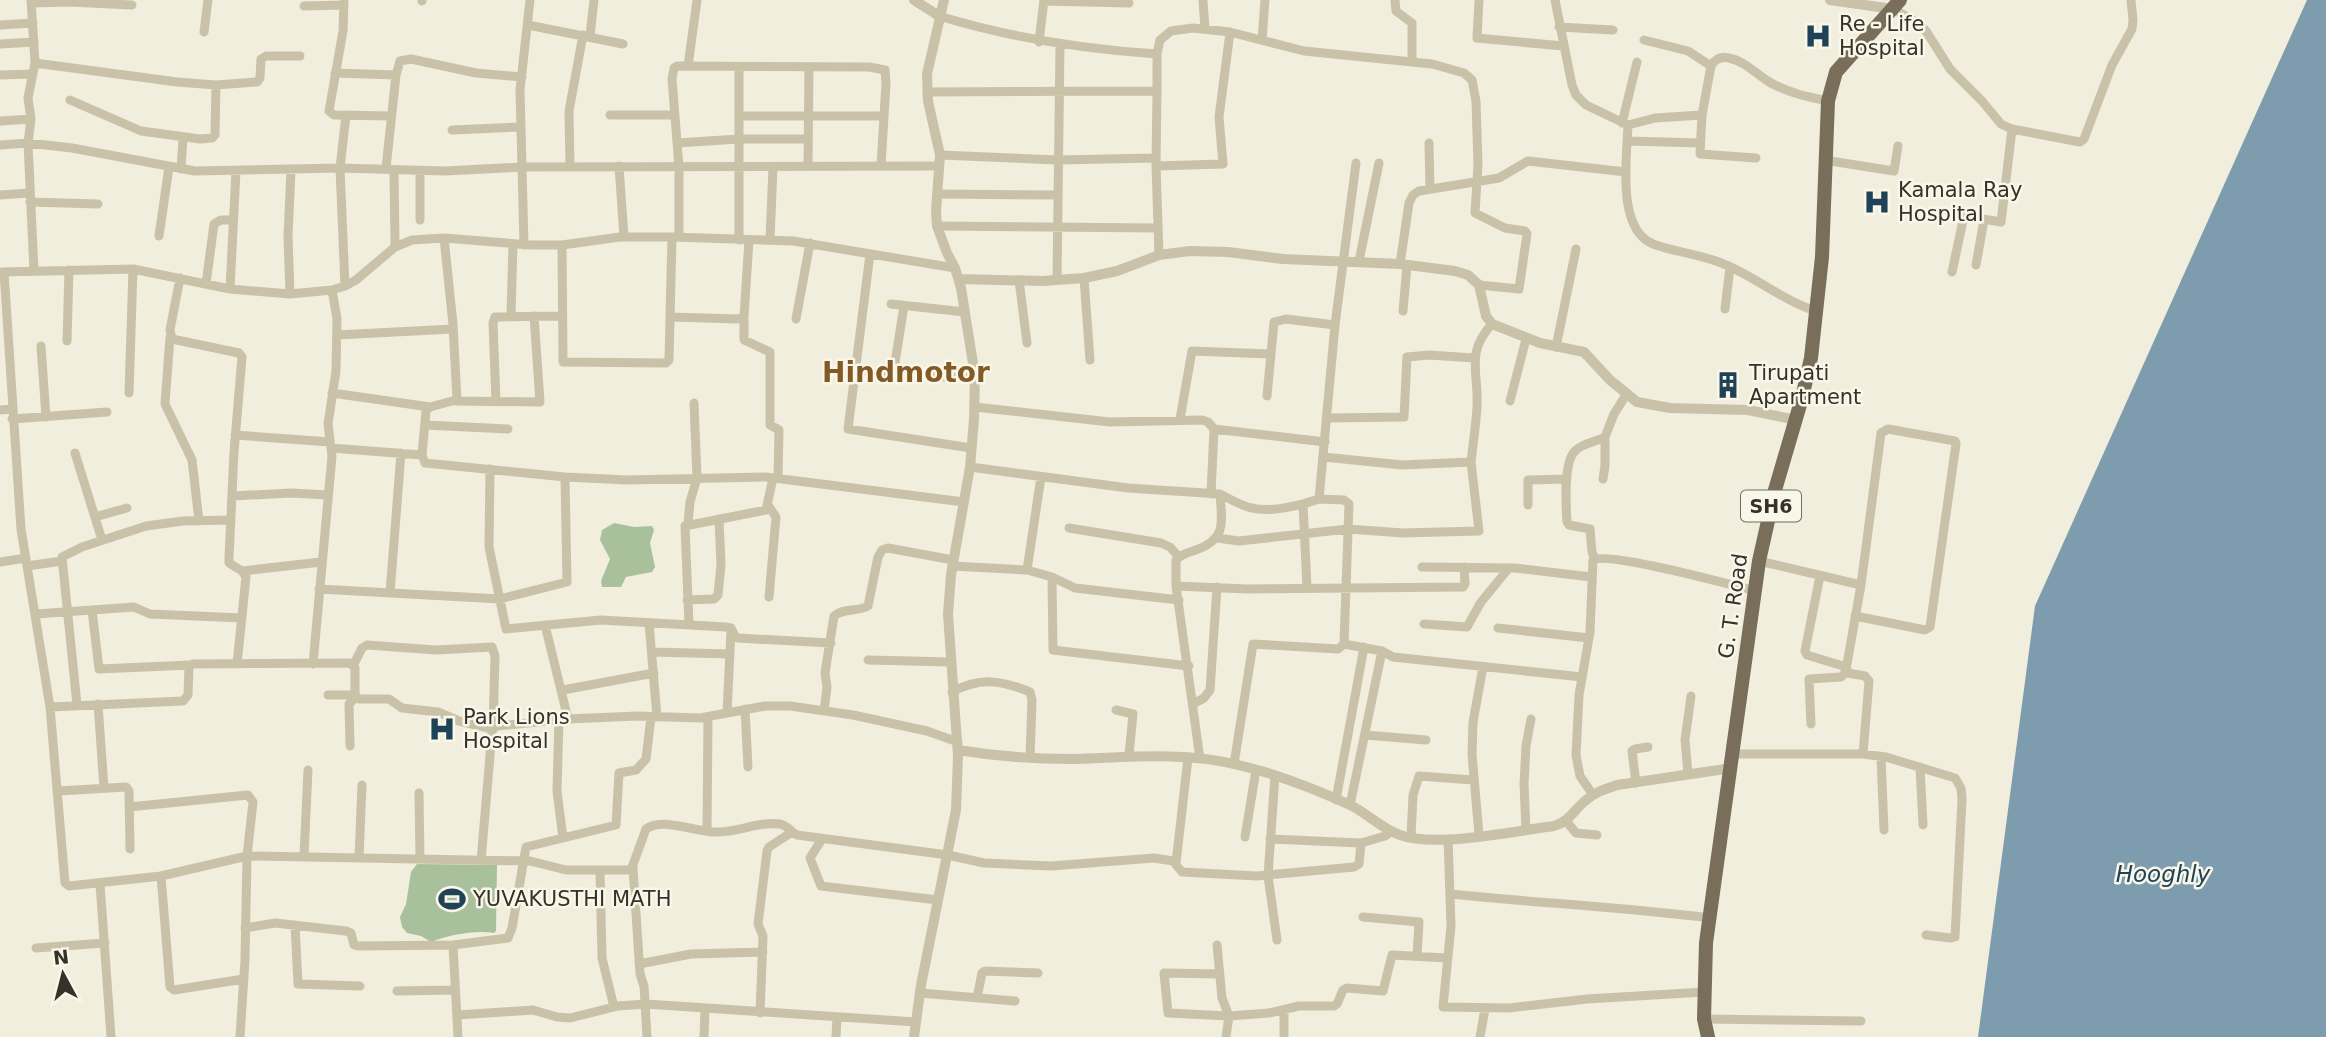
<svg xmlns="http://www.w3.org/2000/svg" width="2326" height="1037" viewBox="0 0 2326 1037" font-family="'DejaVu Sans',sans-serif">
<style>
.green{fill:#a9c09d}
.water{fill:#7d9cad}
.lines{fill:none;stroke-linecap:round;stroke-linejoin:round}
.minor{stroke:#c9c2a9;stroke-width:9}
.tertiary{stroke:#c9c2a9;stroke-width:10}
.primary{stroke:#786e5a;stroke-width:14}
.labels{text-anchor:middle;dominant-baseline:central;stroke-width:5;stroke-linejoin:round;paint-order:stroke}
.shield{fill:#f9f7e9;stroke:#716c63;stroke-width:2}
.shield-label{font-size:19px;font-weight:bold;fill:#373129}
.poi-label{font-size:21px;fill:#373129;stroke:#f9f7e9;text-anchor:start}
.street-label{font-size:21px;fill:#373129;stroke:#f9f7e9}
.water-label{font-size:23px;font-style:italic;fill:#204257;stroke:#f9f7e9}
.district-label{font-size:28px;font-weight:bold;fill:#835925;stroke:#f9f7e9}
</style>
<rect width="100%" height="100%" fill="#f1eedd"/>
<path class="green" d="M614,523L634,527L652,526L654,530L650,543L655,567L652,572L626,577L621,587H602L601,581L610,559L600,540L602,530Z
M417,864L497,865L496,931L494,933C474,930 450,935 431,942L421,936L407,933L402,927L400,917L406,904L411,872Z"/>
<path class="water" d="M2307,0H2326V1037H1978L2035,606Z"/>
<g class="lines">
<path class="minor" d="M31,0L35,63L28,98L31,119L28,143L34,271
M344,0L343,31L329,111L334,115L391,116
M1203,0L1205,29
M1395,0L1396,11L1412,23V62
M1479,0L1477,38L1563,46
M1555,0L1572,85L1576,95L1586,105L1628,125L1655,118L1702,115L1711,66C1715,59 1721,56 1729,58C1745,61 1757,75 1771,83C1789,93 1808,97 1828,101
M422,1V0
M1044,1L1129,3
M32,3L69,2L132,5
M304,6L344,5
M1893,9L1917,22L1926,31L1950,69L1982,101L2001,124L2012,129L2080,142L2084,139L2112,65L2132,29L2133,20L2131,0
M939,16C1011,38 1082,49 1157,54
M0,25L33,23
M528,25L623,44
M1559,27L1613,30
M204,32L208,0
M590,36L594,0
M1262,40L1265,0
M1644,40L1688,51L1711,66
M1039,42L1044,0
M0,44L34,42
M35,63L177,82L216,85L257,82L260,78L261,59L266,56H300
M688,66L697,0
M739,67V240
M335,73L396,75
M0,75L31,74
M1157,91L1156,166L1159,255
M927,92L1157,91V54L1160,40L1171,31L1193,28L1230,32L1304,51L1432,64L1464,73L1472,80L1476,101L1478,165L1475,213L1505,228L1525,231L1527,234L1519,289L1479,285
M70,100L141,131L200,139L212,138L215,135L216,85
M610,115H675
M1702,115L1700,154L1756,158
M739,116H884
M0,121L31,119
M1622,123L1637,62
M1628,125C1627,157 1616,229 1653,244C1677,253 1703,254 1726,265C1757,278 1784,301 1816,311
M452,130L521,127
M1628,141L1700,143
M677,143L739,139H808
M1429,143L1430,189
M0,145L28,143L72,148L195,171L340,168L445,171L522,167L939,166
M940,155L1058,160L1156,158
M1824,160L1894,171L1898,146
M619,166L624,237
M808,166L809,67
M1156,166L1223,164L1219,117L1230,32
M570,167L569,111L583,35
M386,168L396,75L400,61L411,59L476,73L522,77
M181,169L183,138
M394,170L395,247
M420,171V220
M937,194L1058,195
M0,195L29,193
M30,202L98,204
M937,226L1158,228
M159,236L169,167
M679,237V167L672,79L674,68L677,66L869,67L885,70L886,83L881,166
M444,238L453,324L457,401L540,402L534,316
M770,240L773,167
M524,245L520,90L530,0
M562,245L563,362L666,363L669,360L672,237
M870,254L848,429L971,448
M1359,261L1379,163
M1400,264L1409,203L1413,195L1419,191L1499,178L1528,161L1626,172
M1976,265L1984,220
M2,272L133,269L230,289L290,294L332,290L345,286L356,280L395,247L412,240L444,238L531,245H562L620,237H672L793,241L955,268
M4,272L21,529L50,707L65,883L69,886L161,876L247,856L245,960L240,1037
M1952,272L1964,216L2001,222L2012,129
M180,278L170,330L172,339L239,353L242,357L234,452L229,558V563L242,571L246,577L237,664
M1084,278L1090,360
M1019,280L1027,343
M1057,280L1060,45
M206,284L214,224L221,220H233
M345,286L340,168L346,115
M230,289L236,171
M290,294L288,236L291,170
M891,304L965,312
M1725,309L1730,267
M1403,311L1407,265
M511,315L513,244
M670,317L738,319L744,317L749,240
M744,317V340L770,352V425L779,430L778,478
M796,319L810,243
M337,335L453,329
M170,337L165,404L192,460L199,521
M67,341L69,270
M41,346L46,417
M1556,347L1576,249
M856,370L893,375L975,378
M893,375L904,306
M129,393L133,269
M332,393L430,407
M1267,396L1274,322L1286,319L1335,325
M456,400L430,407L426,411L422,455L425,463L565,477
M1510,401L1526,339
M496,402L493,323L495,317L562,316
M975,407L1110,422L1202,420L1208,422L1214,429
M0,410L12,409
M1327,418L1404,417L1407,357L1429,355L1474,358
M12,419L107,412
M1180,419L1192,351L1270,354
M425,425L508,429
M235,435L330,442
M331,448L422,455
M75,453L102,540
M1471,462C1473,444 1476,425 1477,407C1479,373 1465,353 1492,324
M970,467L1128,488L1220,494
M490,469L489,547L506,629L601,620L726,627L731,628L735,636L738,638L831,643
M1603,479L1605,466V437
M1211,494L1214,429L1325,442
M232,496L291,493L328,495
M1319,499L1344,500L1349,504L1344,644L1382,651L1393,657L1582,677
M1303,504L1307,587
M768,505L776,517L769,597
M1528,505V480L1567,479
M95,517L127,508
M688,524L690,502L697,478L694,403
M1069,528L1161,543L1170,547L1179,557
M1217,538L1239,541L1348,529L1403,533L1479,531L1471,462L1402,465L1324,457
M1595,559L1592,552L1590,529L1569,525L1567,522C1566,506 1563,463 1575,451C1583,443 1596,442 1605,437L1614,414L1626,395
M1759,561L1861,585L1881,433L1888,429L1955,441L1956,444L1930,627L1925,630L1855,616
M0,562L26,558
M27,566L62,561
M952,566L1027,570L1052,577L1075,588L1179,600
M1422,567L1515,568L1591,577
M1027,570L1041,477
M242,571L321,562
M1820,576L1805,651L1807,655L1843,666L1847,664L1861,585
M1052,577L1053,650L1189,666
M1176,586L1247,589L1463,587L1465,584L1464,567
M319,589L500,599L567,582L565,477L627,480L766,477L964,502
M390,593L401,453
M687,600L714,599L718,595L721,565L719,519
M92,610L99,669L190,665
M36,614L134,607L150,614L242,618
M649,623L657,717
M1424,624L1467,627L1481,602L1509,568
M545,625L568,719
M689,625L685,526L766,510L773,478
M1498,628L1589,638
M652,652L730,654
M868,660L950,662
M313,664L332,456L328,424L336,371L337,319L332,290
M354,664L362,648L367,645L436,650L492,647L495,656L493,728
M1846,665L1848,673L1865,676L1869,681L1863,754
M563,690L654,673
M952,692C980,677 1001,680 1030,692L1032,700L1030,757
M328,695H355
M98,704L104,788
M1193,704L1204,698L1210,690L1217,587
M77,705L62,557L82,547L146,526L183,521L231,520
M50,707L183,701L188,695L189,666L193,664L350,663L355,668V695L359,699H389L402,708L438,712L459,721L493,729
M745,709L748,767
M1116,710L1133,714L1129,755
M824,711L827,687L825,673L834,616C843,608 858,612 868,606L878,557L882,550L888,548L953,560
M727,713L731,630
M559,719L557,791L563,838
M1811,724L1809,679L1841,677L1847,671
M1365,735L1426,740
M350,746L349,704L356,697
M1733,754H1863L1886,757L1955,778L1961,788L1962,799L1955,937L1951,938L1926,935
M1881,757L1884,830
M1200,759L1176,586V560C1181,554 1188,553 1196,550C1227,539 1222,522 1220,494C1230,499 1241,506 1252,508C1270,513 1302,505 1319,499L1335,325L1356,163
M1234,764L1253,644L1338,649L1344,644
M1920,767L1923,825
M1688,774L1685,740L1691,696
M1275,775L1268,876L1277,940
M1636,783L1632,751L1635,749L1648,747
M59,791L126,787L129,791L130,849
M419,793L420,860
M1593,795L1580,776L1576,755L1579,695L1590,632L1593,560C1608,551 1731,585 1756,591
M1336,800L1364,647
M1350,805L1382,651
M129,807L248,795L253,802L247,856L530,861L566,870H631L646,829C663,817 696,832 715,832C737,833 758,821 780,824C787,825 791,832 797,835L948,855L984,863L1051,866L1154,858L1173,861L1182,872L1257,876L1354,867L1359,864L1361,843L1385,836L1392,831
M1566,821L1576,833L1597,835
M1526,830L1524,784L1526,746L1531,719
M707,831L708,718
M1479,835L1472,754L1473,722L1483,667
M1245,837L1256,770
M1411,837L1413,795L1419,776L1473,780
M822,839L810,858L821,886L938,900
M1270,839L1361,843
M1448,839L1451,926L1443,1007L1509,1008L1587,999L1704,992
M304,856L308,770
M359,858L362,785
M481,861L492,732L493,729L497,726L567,719L638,716L700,718L765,706H790L853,715L927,731L958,742
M1176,863L1188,758
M633,868L640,974L644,986L647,1037
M600,871L602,958L614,1007
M161,876L170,987L174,990L244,979
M100,884L111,1037
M1451,894C1537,903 1624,907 1710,918
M1363,917L1419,922L1417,956
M295,925L298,984L360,986
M245,928L275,923L346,931L351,933L354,945L358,946L453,945L508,938L512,928L526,847L616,825L619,773L636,770L646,759L651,717
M453,945L458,1037
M1217,945L1222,998L1229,1016L1168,1013L1164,973L1219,974
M36,948L105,943
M639,964L691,954L763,952
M397,991L455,990
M920,993L1015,1001
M977,998L982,973L985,971L1038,973
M1284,1010V1037
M760,1013L763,936L758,924L767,851L769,847L792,832
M457,1015L533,1010L557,1017L570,1018L618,1006L646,1004L916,1022
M1704,1019L1861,1021
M704,1037L705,1009
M836,1037L837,1017
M1226,1037L1229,1016L1269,1013L1299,1006H1334L1337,1004L1343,990L1347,988L1383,991L1392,955L1447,958
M1480,1037L1485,1009"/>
<path class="tertiary" d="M914,0L939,16
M1830,0L1893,9
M959,279L1043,281L1084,278L1117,271L1159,255L1190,251L1228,252L1283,259L1400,264L1455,271L1468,275L1479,285L1486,316L1492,324L1540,343L1584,352L1610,380L1637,402L1670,408L1748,410L1796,420
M958,750C994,756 1033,759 1070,759C1124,758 1180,751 1234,764C1274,773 1313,788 1350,805C1367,813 1382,829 1400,835C1436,848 1514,831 1554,826C1569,822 1574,810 1585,801C1595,792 1605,789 1617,785L1732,768
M914,1037L921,985L956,810L958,756L948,614L951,575L970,467L974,419L975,376L961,288L955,268L947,253L937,226L936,211L940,155L928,101L927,74L944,0"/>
<path class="primary" d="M1708,1037L1704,1019L1706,943L1759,561L1775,490L1802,398L1811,358L1822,257L1828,101L1836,72L1900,0"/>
</g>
<defs>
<symbol id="hospital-bare" viewBox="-9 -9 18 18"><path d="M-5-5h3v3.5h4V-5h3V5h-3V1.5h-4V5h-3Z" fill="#204257" stroke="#f9f7e9" stroke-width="2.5" paint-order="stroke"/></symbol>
<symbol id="building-bare" viewBox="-9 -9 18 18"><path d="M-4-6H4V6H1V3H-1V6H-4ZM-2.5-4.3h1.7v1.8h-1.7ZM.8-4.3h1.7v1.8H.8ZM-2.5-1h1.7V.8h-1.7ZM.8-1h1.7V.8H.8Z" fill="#204257" stroke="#f9f7e9" stroke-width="2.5" paint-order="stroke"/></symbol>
<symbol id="stadium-bare" viewBox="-9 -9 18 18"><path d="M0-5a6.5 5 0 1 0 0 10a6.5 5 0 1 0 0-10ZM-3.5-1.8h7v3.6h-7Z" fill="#204257" stroke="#f9f7e9" stroke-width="2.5" paint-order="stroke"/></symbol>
</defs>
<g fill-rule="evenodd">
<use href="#hospital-bare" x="1799" y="17" width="38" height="38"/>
<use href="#hospital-bare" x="1858" y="183" width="38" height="38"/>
<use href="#building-bare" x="1709" y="366" width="38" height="38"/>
<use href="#hospital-bare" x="423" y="710" width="38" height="38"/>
<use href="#stadium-bare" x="433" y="880" width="38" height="38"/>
</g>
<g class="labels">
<rect class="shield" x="1741" y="490.5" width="60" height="31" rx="5"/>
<g class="shield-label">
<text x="1771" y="506">SH6</text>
</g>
<g class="poi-label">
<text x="1839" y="24">Re - Life<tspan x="1839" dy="24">Hospital</tspan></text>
<text x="1898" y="190">Kamala Ray<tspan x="1898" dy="24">Hospital</tspan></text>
<text x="1749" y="373">Tirupati<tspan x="1749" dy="24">Apartment</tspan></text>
<text x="463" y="717">Park Lions<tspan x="463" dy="24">Hospital</tspan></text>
<text x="473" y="899">YUVAKUSTHI MATH</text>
</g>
<g class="street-label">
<text transform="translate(1733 606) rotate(-82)">G. T. Road</text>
</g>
<g class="water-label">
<text x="2163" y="874">Hooghly</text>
</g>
<g class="district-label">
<text x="906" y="372">Hindmotor</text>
</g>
</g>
<g transform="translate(63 974) rotate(353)" stroke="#f9f7e9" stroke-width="5" paint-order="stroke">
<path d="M0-5L12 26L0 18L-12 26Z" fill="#373129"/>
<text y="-10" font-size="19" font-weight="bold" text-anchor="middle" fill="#373129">N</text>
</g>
</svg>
